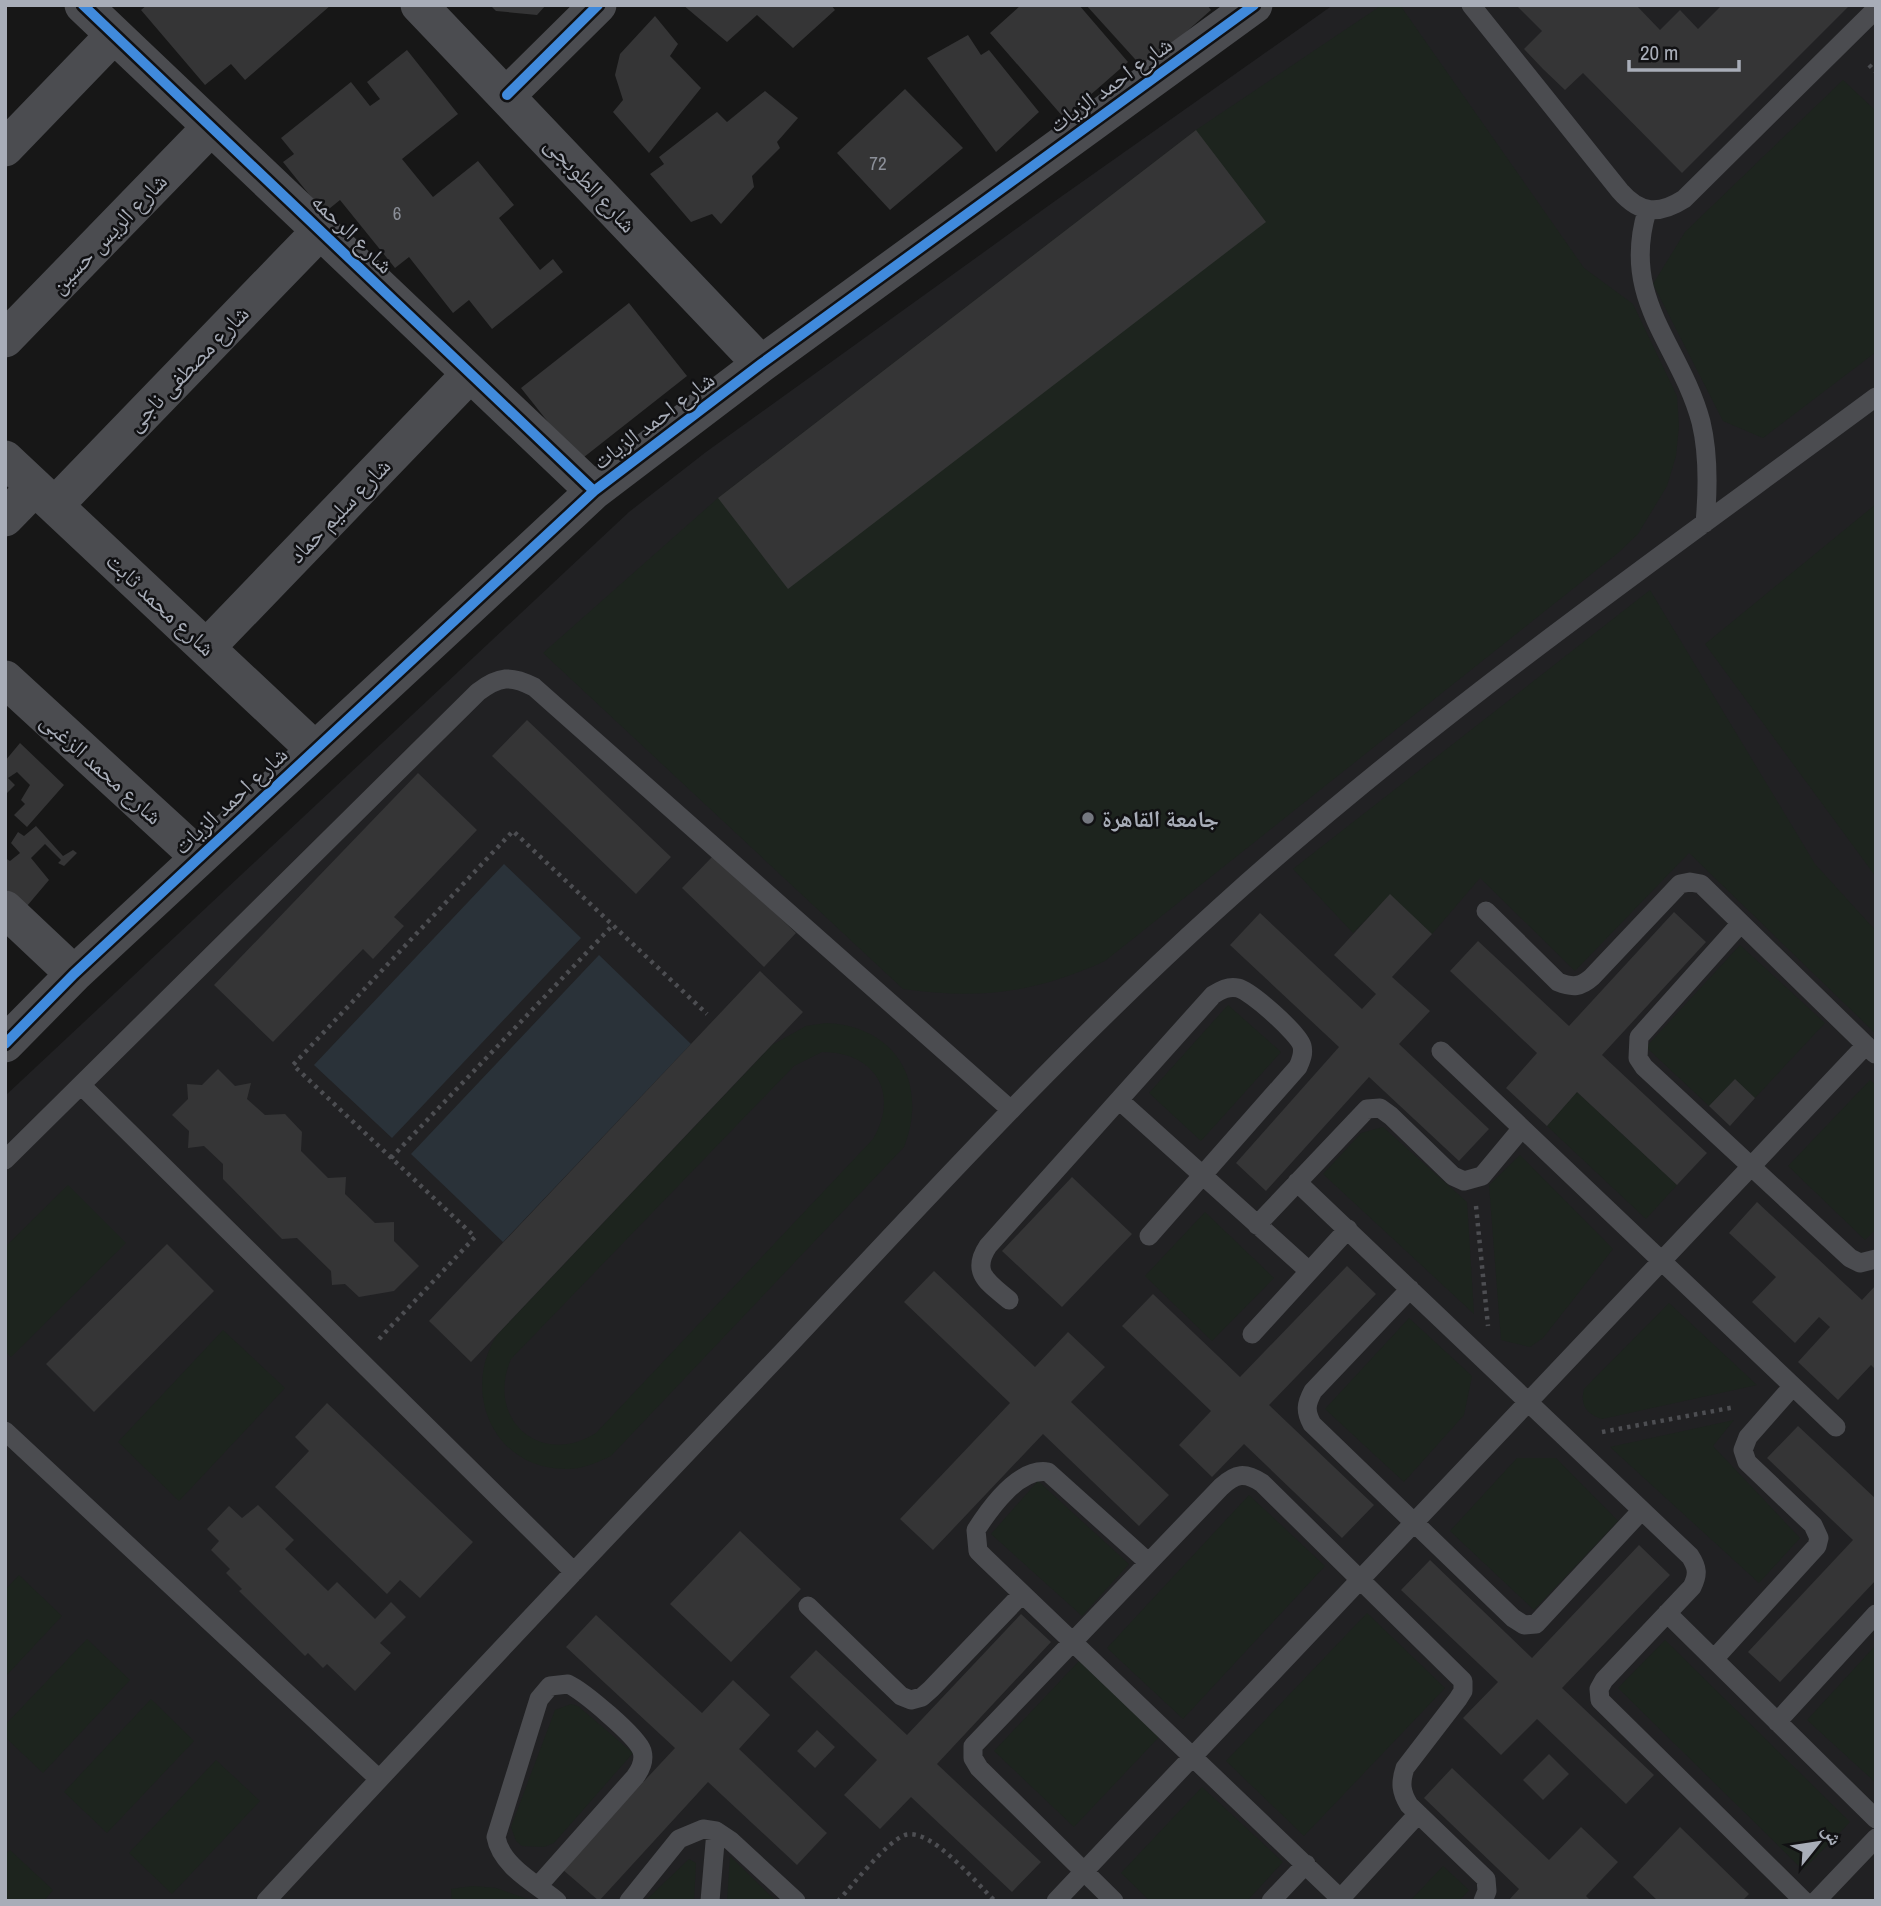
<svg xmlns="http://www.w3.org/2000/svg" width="1881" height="1906" viewBox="0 0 1881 1906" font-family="'Archivo Narrow','Noto Naskh Arabic',sans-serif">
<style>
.built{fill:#212123}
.green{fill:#1d241e;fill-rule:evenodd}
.water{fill:#2a3239}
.building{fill:#353536}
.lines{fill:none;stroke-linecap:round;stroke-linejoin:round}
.path{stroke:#4d4e52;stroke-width:4.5;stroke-dasharray:3.5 5;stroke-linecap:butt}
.service{stroke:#4b4c50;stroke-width:19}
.minor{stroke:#4b4c50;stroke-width:37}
.cycleway-casing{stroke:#111113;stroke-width:15}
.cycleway{stroke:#408adc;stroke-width:10}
.poi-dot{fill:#757880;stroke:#111113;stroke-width:2.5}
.labels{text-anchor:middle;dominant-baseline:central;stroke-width:5;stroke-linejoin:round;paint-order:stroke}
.number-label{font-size:19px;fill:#8b8f98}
.street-label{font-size:23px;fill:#a8adb8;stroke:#111113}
.poi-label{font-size:23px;font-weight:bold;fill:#a8adb8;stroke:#111113;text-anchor:start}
</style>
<rect width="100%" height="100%" fill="#171717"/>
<path class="built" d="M1333,5H1876V1901H5V1096L629,512L706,452L1055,201Z"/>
<path class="green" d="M1382,5H1400L1584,268L1633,304L1677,396L1679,426L1676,456L1667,486L1638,534L1618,553L1105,961C1035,993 979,1000 903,989L543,653L718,498L1196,130Z
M1843,80L1876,111V352L1763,438L1723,421L1653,284L1685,232Z
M1876,504V877L1705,644Z
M1650,590L1815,864L1876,931V1034L1689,853L1575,971L1480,878L1432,934L1390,895L1353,933L1293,869Z
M1740,945L1825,1023L1755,1098L1735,1079L1709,1106L1646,1047Z
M1228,1005L1281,1052L1201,1141L1149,1093Z
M826,1023C896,1026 929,1083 904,1147L611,1456C598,1462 585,1468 570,1469C495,1472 460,1393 497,1335L772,1045L806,1026ZM822,1052C875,1052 900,1093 873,1139L596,1433C540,1468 485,1419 511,1359L794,1066Z
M1870,1080L1876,1085V1229L1865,1240L1788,1166Z
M1577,1092L1677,1185L1646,1219L1547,1126Z
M1383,1127L1467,1202L1474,1314L1323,1174L1361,1133Z
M1520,1155L1613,1249L1543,1338L1530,1347L1501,1340L1489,1185Z
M68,1185L126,1243L11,1357L5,1351V1247Z
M1205,1212L1274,1278L1212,1341L1145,1276Z
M1669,1303L1757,1385L1602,1419C1586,1414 1580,1405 1584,1389Z
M1409,1318L1472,1376L1464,1415L1404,1482L1325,1409Z
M223,1330L285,1388L179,1501L118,1442Z
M1734,1420L1713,1446L1800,1538L1759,1583L1610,1447Z
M1517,1458H1556L1618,1521L1534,1610L1450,1531Z
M1038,1481L1129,1564L1082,1616L991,1534Z
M1249,1495L1325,1566L1183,1719L1107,1648Z
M19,1575L62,1616L5,1677V1590Z
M1367,1613L1445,1688L1304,1836L1226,1761Z
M87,1639L130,1680L43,1773L5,1737V1725Z
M1665,1640L1850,1822L1803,1870L1618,1688Z
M1876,1645V1783L1807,1720Z
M1079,1661L1159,1737L1074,1827L994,1751Z
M151,1699L194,1741L107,1833L64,1792Z
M571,1704L578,1706L633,1753L554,1843L544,1847L522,1846L516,1841L511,1827L555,1710Z
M216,1760L260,1801L172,1894L129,1853Z
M1202,1787L1283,1862L1247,1901H1150L1121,1873Z
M10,1850L53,1890L44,1901H5V1854Z
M730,1856L776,1901H727Z
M689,1859L696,1863L694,1901H645Z
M1443,1866L1469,1890L1459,1901H1410Z
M473,1886L496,1888L533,1901H452L451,1889Z"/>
<path class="water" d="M504,864L581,938L392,1138L314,1065Z
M599,955L691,1044L503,1242L411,1154Z"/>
<path class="building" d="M147,5H331L245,80L231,64L205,85L141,10Z
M490,5H546L537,15L496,11Z
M683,5H831L835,10L793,48L757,15L727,42Z
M1021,5H1079L1128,62L1064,118L990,33Z
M1086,5H1207L1211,10L1144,69Z
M1516,5H1636L1660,30L1680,10L1698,29L1722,5H1850L1682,173L1583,73L1565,90L1543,69L1524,49L1542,31Z
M655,16L678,44L670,56L701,88L649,153L613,112L623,100L615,75L620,54Z
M968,35L981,55L989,50L1039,112L996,152L927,58Z
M407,50L458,114L402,159L433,197L478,161L514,205L499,218L540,270L553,259L563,272L492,329L469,300L453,313L409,257L395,268L340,200L324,213L283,162L294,154L281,138L351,82L370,106L380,99L367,82Z
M905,89L963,148L890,210L837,153Z
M765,91L798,118L777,142L780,148L752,176L754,187L721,224L712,214L691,222L650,174L664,164L659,157L717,112L727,122Z
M1196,130L1266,222L788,589L718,498Z
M629,303L687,376L579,461L521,388Z
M527,720L671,857L636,894L492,756Z
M20,743L64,785L27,827L14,815L25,804L21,800L30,785L17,772L8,778L15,785L5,795V761Z
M418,773L477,830L394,917L404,926L373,959L363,949L273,1042L214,985Z
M36,826L63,856L73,850L77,853L64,866L58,863L61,860L45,844L31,858L49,880L27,906L5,889V858L10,861L20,853L11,843L18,832L24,836Z
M714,855L796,933L764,967L682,888Z
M1390,894L1432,934L1392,977L1430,1011L1399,1044L1489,1129L1459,1161L1369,1077L1266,1191L1236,1163L1339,1047L1230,945L1260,913L1362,1009L1376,994L1334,955Z
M1674,912L1706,942L1602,1055L1707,1153L1677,1185L1577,1092L1547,1126L1506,1088L1537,1053L1450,971L1478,941L1569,1026Z
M760,971L803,1012L471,1362L429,1321Z
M218,1069L235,1086L251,1083L247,1099L265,1115L285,1114L302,1132L301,1151L328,1178L346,1177L345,1194L375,1223L394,1222V1241L419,1266L394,1291L359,1297L345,1284L332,1285L331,1271L297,1238L282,1239L223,1179V1164L204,1146L188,1148L189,1131L172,1115L188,1099L187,1084L202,1085Z
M1735,1079L1755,1098L1730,1126L1709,1106Z
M1072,1177L1132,1234L1062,1307L1002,1251Z
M1757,1202L1862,1300L1876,1285V1370L1871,1365L1838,1400L1798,1362L1830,1327L1819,1317L1795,1343L1752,1302L1776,1277L1729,1233Z
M167,1244L214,1291L94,1412L46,1364Z
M1347,1266L1376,1294L1269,1405L1374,1505L1342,1538L1244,1444L1212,1477L1179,1445L1211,1411L1122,1326L1153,1294L1240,1377Z
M934,1271L1035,1367L1068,1332L1105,1367L1071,1402L1169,1495L1139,1526L1043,1434L933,1550L900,1519L1010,1403L904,1302Z
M327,1403L473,1542L420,1598L400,1580L387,1594L275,1487L309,1451L295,1437Z
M1798,1426L1876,1499V1580L1780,1682L1748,1652L1853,1540L1767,1458Z
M258,1505L294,1540L285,1549L328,1591L337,1582L375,1619L391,1602L406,1617L380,1643L391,1653L355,1691L327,1664L323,1668L308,1653L305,1656L239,1591L242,1589L226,1573L230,1569L211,1550L219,1541L207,1529L229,1506L242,1518Z
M740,1531L801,1589L731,1662L670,1604Z
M1639,1545L1670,1575L1562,1688L1654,1775L1626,1804L1537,1719L1501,1755L1463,1718L1498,1682L1401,1590L1430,1560L1532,1658Z
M1021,1614L1051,1642L937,1764L1041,1862L1012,1892L911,1797L880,1829L844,1795L877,1760L790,1677L816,1650L907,1735Z
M596,1615L702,1713L733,1680L770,1715L739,1749L827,1833L797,1865L708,1782L599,1901L562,1869L675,1748L566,1647Z
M817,1730L835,1747L815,1768L797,1751Z
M1549,1754L1569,1774L1543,1800L1523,1780Z
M1452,1768L1549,1860L1581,1827L1618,1862L1586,1896L1591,1901H1508L1519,1889L1424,1798Z
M1680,1827L1749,1894L1742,1901H1658L1633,1877Z"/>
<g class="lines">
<path class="path" d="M1869,65L1876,72
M391,1158L613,925
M1476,1206L1488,1326
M379,1339L475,1237L293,1065L513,831L707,1014
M1602,1432L1735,1407
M838,1901C853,1885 886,1842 905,1835C931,1827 977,1884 995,1901"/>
<path class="service" d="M1471,5L1620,191C1640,214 1659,215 1684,199L1876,9
M1647,211C1620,300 1680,344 1701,422C1709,455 1708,490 1705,523
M1486,911L1558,982C1573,988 1581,987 1592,977L1680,884L1690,882L1701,884L1875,1054
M1741,923L1639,1037L1638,1058L1644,1067L1850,1258L1860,1263L1876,1259
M1441,1051L1836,1427
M81,1085L574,1572
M1119,1100L1309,1271
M5,1160L478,692C499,676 511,675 534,687L1011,1110
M1297,1182L1690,1556C1698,1568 1698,1575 1692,1587L1604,1680L1599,1689L1600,1700L1804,1901
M1257,1225L1367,1109L1380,1108L1391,1116L1453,1176L1464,1181L1482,1176L1522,1128
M1410,1289L1313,1391C1306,1404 1305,1411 1312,1424L1513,1618L1524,1625L1536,1624L1641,1511
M1009,1300C989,1283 970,1273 988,1246L1213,995C1221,990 1228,986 1238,988C1251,991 1299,1034 1302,1046C1304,1054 1301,1060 1298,1067L1149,1236
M1252,1334L1348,1229
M5,1431L379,1779
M1148,1562L1048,1472C1019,1467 990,1508 976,1530L978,1551L985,1558L1343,1901
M808,1606L901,1696L911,1700L922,1697L931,1689L1022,1594
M1667,1613L1876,1819
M1714,1659L1817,1546L1819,1538L1813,1525L1747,1462L1743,1450L1748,1437L1793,1386
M1777,1722L1876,1614
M538,1886L635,1777C641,1769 645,1761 642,1751C637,1736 583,1691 568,1684L550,1686L539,1699L496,1837C501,1866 535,1883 557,1901
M1341,1898L1417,1815
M266,1901C439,1714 615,1528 791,1343C930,1195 1068,1044 1219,908C1425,721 1653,562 1876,397
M629,1901L679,1839L703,1829L716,1831L731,1841L796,1901
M710,1901L716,1831
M1056,1901L1866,1045
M1114,1901L979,1768L973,1758V1746L1221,1487C1236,1473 1245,1472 1262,1483L1463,1681V1691L1458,1699L1405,1768C1400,1783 1401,1792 1409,1805L1486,1879L1487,1891L1483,1901
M1271,1901L1306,1864
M1816,1901L1876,1838"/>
<path class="minor" d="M83,5L594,491
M419,5L761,364
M507,95L598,5
M5,148L114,35
M5,339L211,127
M5,459L315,750
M55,505L320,231
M5,518L35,487
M207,647L470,374
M5,679L199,857
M5,909L74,974
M5,1044L74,974L594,491L761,364L1254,5"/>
<defs>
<path id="cycleway" d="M83,5L594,491
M507,95L598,5
M5,1044L74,974L594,491L761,364L1254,5"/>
</defs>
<use href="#cycleway" class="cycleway-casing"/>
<use href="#cycleway" class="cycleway"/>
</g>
<circle class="poi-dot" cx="1088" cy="818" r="7"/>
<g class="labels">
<g class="number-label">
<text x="878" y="163">72</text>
<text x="397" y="213">6</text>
</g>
<g class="street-label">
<text transform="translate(1110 84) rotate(-36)">شارع احمد الزيات</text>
<text transform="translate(591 184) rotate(47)">شارع الطوبجى</text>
<text transform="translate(108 233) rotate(-46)">شارع الريس حسين</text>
<text transform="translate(353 233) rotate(44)">شارع الرحمه</text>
<text transform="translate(187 368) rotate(-46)">شارع مصطفى ناجى</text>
<text transform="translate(653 420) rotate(-37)">شارع احمد الزيات</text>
<text transform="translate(339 510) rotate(-46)">شارع سليم حماد</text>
<text transform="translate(161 604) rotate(43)">شارع محمد ثابت</text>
<text transform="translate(102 768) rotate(42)">شارع محمد الزغبى</text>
<text transform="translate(230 800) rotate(-43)">شارع احمد الزيات</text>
</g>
<g class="poi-label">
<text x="1102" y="818">جامعة القاهرة</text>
</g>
</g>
<rect width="1881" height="1906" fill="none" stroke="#a8adb8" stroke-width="14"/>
<g transform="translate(1818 1843) rotate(60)" stroke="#111113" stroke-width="5" paint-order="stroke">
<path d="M0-5L12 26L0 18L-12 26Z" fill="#a8adb8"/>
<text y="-10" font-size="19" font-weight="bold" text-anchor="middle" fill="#a8adb8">ش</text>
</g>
<path d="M1629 60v10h110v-10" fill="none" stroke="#a8adb8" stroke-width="3.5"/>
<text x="1640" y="60" font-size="21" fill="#a8adb8" stroke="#111113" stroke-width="5" paint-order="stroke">20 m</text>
</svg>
